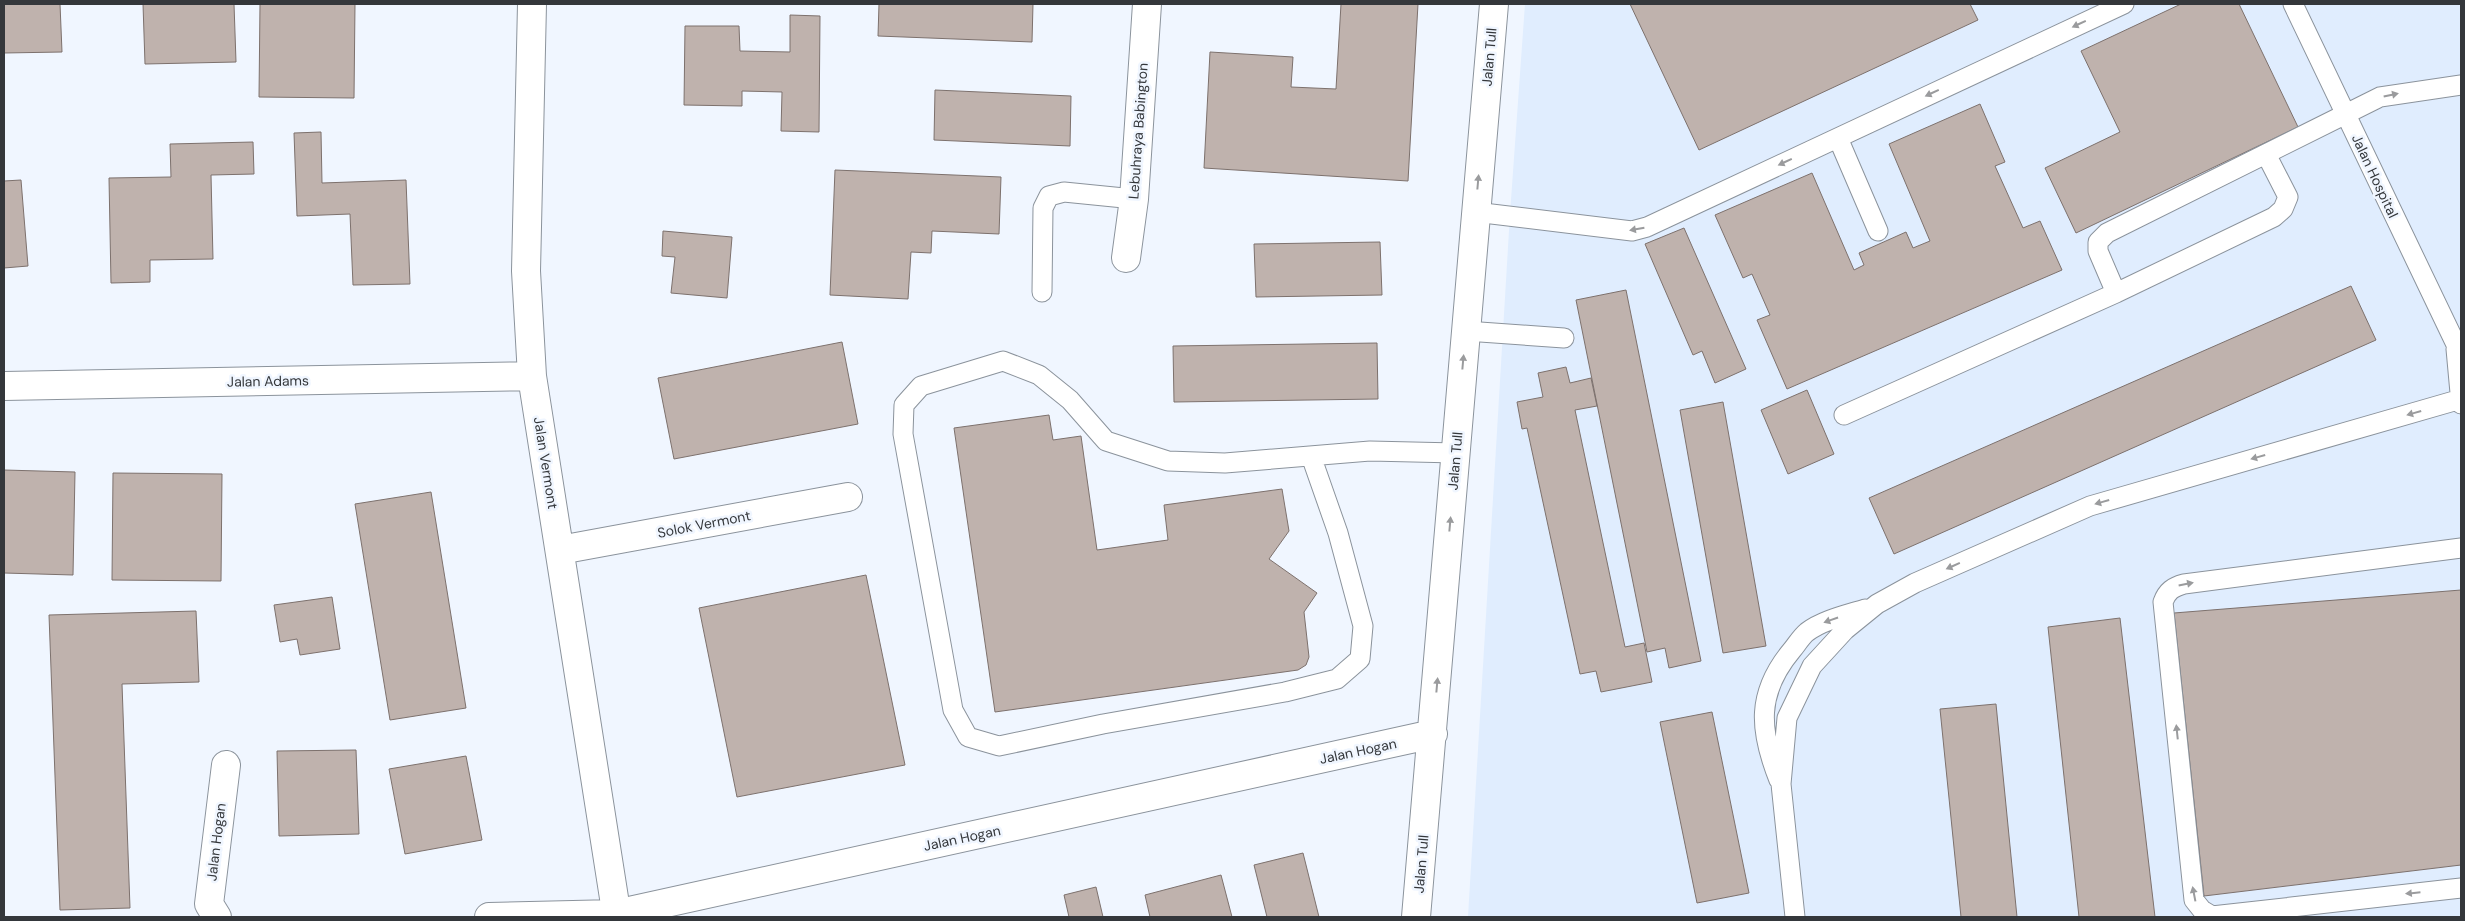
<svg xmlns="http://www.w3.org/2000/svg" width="2465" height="921" viewBox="0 0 2465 921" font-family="'DM Sans',sans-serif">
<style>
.built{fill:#e0edfe}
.building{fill:#bfb2ad;stroke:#7d716d}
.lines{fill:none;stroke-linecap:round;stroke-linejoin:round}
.service-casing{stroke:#8b939c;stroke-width:21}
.minor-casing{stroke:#8b939c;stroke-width:30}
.service{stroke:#fff;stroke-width:19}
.minor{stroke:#fff;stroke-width:28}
.oneway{fill:#9a9b9d}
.labels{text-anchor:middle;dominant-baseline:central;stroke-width:5;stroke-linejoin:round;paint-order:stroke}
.street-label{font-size:14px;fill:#34373b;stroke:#f0f6ff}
</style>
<rect width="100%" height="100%" fill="#f0f6ff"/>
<path class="built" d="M1525,4H2461V917H1468L1510,214Z"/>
<path class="building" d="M4,4H60L62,52L4,53Z
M143,4H234L236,62L145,64Z
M260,4H355L354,98L259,97Z
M879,4H1033L1032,42L878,36Z
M1341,4H1418L1408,181L1204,168L1210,52L1293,57L1291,87L1336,89Z
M1630,4H1970L1978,20L1699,150Z
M2181,4H2239L2298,127L2076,233L2045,168L2120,132L2081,51Z
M790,15L820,16L819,132L781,131L782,92L742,91V106L684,105L685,26H739L740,51L790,52Z
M935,90L1071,96L1070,146L934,140Z
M1980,104L2005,162L1995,166L2023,228L2040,221L2062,270L1787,389L1757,320L1770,315L1752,274L1743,278L1715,215L1812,173L1854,270L1864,265L1859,253L1906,232L1913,248L1930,241L1889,144Z
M321,132L322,183L406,180L410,284L353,285L350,214L297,216L294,133Z
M253,142L254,174L211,175L213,259L150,260V282L111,283L109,178L171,177L170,144Z
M835,170L1001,177L999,234L932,231L931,253L911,252L908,299L830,295Z
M21,180L28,266L4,268V181Z
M1684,228L1746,369L1715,383L1702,351L1693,355L1645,244Z
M663,231L732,237L727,298L671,293L675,257L662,256Z
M1380,242L1382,295L1256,297L1254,244Z
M2351,286L2376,340L1894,554L1869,498Z
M1626,290L1701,661L1669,668L1665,648L1647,652L1576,300Z
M842,342L858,424L674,459L658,378Z
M1377,343L1378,399L1174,402L1173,346Z
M1566,367L1570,383L1591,378L1597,406L1575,410L1625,647L1644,643L1652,682L1601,692L1596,671L1580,674L1527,428L1522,429L1517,402L1543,397L1538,373Z
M1807,390L1834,454L1788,474L1761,410Z
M1723,402L1766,646L1723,653L1680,410Z
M1049,415L1053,440L1081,436L1097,550L1168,540L1164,505L1282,489L1289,531L1269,559L1317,593L1304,612L1309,657L1306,665L1298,670L995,712L954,428Z
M4,470L75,472L73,575L4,573Z
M113,473L222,474L221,581L112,580Z
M431,492L466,708L390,720L355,504Z
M866,575L905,765L737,797L699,608Z
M2461,590V865L2204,896L2174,613Z
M332,597L340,649L300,655L297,639L280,642L274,605Z
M196,611L199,682L122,684L130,908L60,910L49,615Z
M2120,618L2155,917H2079L2048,627Z
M1996,704L2017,917H1961L1940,709Z
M1712,712L1749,893L1697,903L1660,722Z
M356,750L359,834L279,836L277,751Z
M466,756L482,840L405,854L389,769Z
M1303,853L1319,917H1267L1254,865Z
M1221,875L1232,917H1150L1145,895Z
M1096,887L1103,917H1069L1064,895Z"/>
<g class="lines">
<defs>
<path id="service" d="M2293,4L2461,355
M1838,138L1878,231
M1475,212L1632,231L1647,227L2124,4
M1042,292L1043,208L1049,196L1064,192L1134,199
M2116,293L2274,217L2283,209L2288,197L2266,154
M1466,331L1564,338
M2456,349L2461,404
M1844,415L2116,293L2098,251V242L2107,233L2380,97L2461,85
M1311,456L1338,533L1363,626L1360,659L1337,679L1285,692L1103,724L999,746L968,737L953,710L903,434L904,405L921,386L1003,361L1039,375L1070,400L1106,441L1168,461L1225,463L1370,451L1456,453
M2461,548L2184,584C2173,587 2167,591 2163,602L2194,900L2202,910L2212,916L2461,888
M1779,780C1759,730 1756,693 1792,650C1797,644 1801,637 1807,632C1823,620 1846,615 1865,609
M1795,917L1781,784L1787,718L1812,666L1845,630L1877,604L1915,583L2090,506L2461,399"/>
<path id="minor" d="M532,4L526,271L532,376L617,917
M1126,258L1134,199L1147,4
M4,386L532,376
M560,550L848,497
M217,917L209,904L226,765
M489,917L616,914L1433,734
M1416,917L1494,4"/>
</defs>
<use href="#service" class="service-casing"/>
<use href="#minor" class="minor-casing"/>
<use href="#service" class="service"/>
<use href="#minor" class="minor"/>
</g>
<defs><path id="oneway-solid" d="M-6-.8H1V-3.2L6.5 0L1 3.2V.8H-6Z" transform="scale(1.25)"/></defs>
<g class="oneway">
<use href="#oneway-solid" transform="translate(2079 24) rotate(155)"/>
<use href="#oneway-solid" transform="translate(1932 93) rotate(155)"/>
<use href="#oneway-solid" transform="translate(2391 95) rotate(-12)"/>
<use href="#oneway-solid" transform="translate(1785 162) rotate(155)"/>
<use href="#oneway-solid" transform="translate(1478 182) rotate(-85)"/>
<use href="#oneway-solid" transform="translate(1637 229) rotate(170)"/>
<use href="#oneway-solid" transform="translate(1463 362) rotate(-85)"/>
<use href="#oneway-solid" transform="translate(2414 413) rotate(164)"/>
<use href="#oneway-solid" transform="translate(2258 457) rotate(164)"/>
<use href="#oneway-solid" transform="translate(2102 502) rotate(164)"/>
<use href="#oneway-solid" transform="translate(1450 524) rotate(-85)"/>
<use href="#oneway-solid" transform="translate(1953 566) rotate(156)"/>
<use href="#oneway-solid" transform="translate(2186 584) rotate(-11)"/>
<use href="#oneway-solid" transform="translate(1831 620) rotate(161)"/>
<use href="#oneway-solid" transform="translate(1437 685) rotate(-85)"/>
<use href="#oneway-solid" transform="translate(2177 732) rotate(-96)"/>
<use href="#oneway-solid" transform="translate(2413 893) rotate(174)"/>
<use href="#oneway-solid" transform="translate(2194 894) rotate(-101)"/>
</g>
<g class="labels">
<g class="street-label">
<text transform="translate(1489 57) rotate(-85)">Jalan Tull</text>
<text transform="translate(1138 131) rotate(-86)">Lebuhraya Babington</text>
<text transform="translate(2375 176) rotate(65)">Jalan Hospital</text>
<text transform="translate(268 381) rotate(-1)">Jalan Adams</text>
<text transform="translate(1455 461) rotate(-85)">Jalan Tull</text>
<text transform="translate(546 463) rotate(81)">Jalan Vermont</text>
<text transform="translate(704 524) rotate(-11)">Solok Vermont</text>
<text transform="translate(1358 751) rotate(-12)">Jalan Hogan</text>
<text transform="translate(962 838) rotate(-12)">Jalan Hogan</text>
<text transform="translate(216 842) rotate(-83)">Jalan Hogan</text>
<text transform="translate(1421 864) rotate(-85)">Jalan Tull</text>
</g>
</g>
<rect width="2465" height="921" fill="none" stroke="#34373b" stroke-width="10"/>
</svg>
